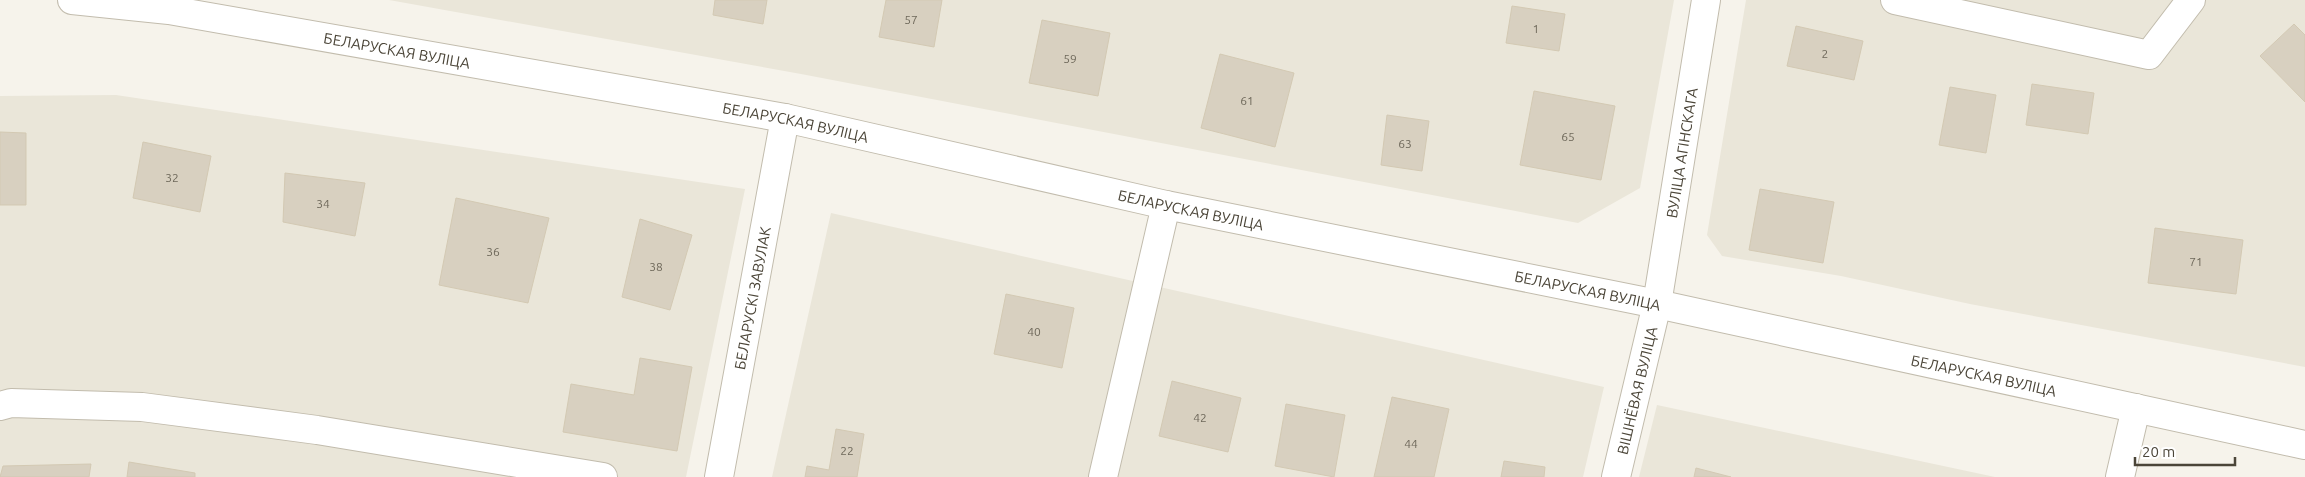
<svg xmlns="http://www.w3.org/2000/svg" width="2305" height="477" viewBox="0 0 2305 477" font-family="Ubuntu,sans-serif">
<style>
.residential{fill:#eae6d9}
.building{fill:#d8d0c0;stroke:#d3c9b3}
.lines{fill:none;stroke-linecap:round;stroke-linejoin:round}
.minor-casing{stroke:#c2bcad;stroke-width:30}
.minor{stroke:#fff;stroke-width:28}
.labels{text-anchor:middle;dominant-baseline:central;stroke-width:4.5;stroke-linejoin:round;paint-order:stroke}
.number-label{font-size:12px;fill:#6e685a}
.street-label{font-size:15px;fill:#4b4538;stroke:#fff}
</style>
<rect width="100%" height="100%" fill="#f6f3eb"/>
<path class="residential" d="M389,0H1674L1640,188L1578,223L801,74Z
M1746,0H2305V367L1970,304L1841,276L1722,256L1707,235Z
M116,95L745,189L686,477H0V96Z
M831,213L1604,387L1583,477H772Z
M1657,405L1995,477H1639Z"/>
<path class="building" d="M715,0H767L763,24L713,15Z
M886,0H942L934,47L879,37Z
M1512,6L1565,14L1559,51L1506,43Z
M1042,20L1110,33L1098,96L1029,83Z
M2294,24L2305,35V102L2260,56Z
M1796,26L1863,41L1854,80L1787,66Z
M1220,54L1294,73L1275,147L1201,128Z
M2032,84L2094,93L2088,134L2026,125Z
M1950,87L1996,95L1986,153L1939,145Z
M1534,91L1615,106L1601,180L1520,165Z
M1387,115L1429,121L1422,171L1381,165Z
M0,132L26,133V205H0Z
M143,142L211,156L200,212L133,198Z
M285,173L365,183L355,236L283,222Z
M1760,189L1834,202L1823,263L1749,250Z
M456,198L549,218L528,303L439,285Z
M640,219L692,235L670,310L622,297Z
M2155,228L2243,240L2236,294L2148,283Z
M1006,294L1074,308L1062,368L994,354Z
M640,358L692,367L677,451L563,432L571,384L634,395Z
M1172,381L1241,398L1228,452L1159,436Z
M1392,397L1449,409L1434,477H1374Z
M1286,404L1345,415L1334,477L1275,466Z
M836,429L864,434L857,477H805L807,466L829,470Z
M1504,461L1545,467L1544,477H1501Z
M129,462L195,473V477H127Z
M91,464L89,477H0L3,466Z
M1696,468L1731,477H1694Z"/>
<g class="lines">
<defs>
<g id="minor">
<path id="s1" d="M72,0L169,10L785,118L1166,205L1657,304L2305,445"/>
<path d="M1895,0L2149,55L2191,0"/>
<path d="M0,406L11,403L142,407L317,430L603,477"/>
<path id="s2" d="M719,477L785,118"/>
<path d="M1103,477L1166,205"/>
<path id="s3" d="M1616,477L1657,304L1706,0"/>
<path d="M2120,477L2136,408"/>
</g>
</defs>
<use href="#minor" class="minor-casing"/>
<use href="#minor" class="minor"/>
</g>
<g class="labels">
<g class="number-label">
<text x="911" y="19">57</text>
<text x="1536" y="28">1</text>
<text x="1825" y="53">2</text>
<text x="1070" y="58">59</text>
<text x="1247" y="100">61</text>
<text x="1568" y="136">65</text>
<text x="1405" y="143">63</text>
<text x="172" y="177">32</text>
<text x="323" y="203">34</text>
<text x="493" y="251">36</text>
<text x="2196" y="261">71</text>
<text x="656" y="266">38</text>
<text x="1034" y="331">40</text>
<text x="1200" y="417">42</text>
<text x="1411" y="443">44</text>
<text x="847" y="450">22</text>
</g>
<g class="street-label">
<text stroke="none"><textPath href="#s1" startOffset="329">БЕЛАРУСКАЯ ВУЛІЦА</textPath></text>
<text stroke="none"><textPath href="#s1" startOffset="734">БЕЛАРУСКАЯ ВУЛІЦА</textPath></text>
<text stroke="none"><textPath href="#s3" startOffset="331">ВУЛІЦА АГІНСКАГА</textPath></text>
<text stroke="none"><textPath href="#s1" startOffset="1139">БЕЛАРУСКАЯ ВУЛІЦА</textPath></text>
<text stroke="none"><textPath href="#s1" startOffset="1544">БЕЛАРУСКАЯ ВУЛІЦА</textPath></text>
<text stroke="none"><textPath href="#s2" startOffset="182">БЕЛАРУСКІ ЗАВУЛАК</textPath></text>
<text stroke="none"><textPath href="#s1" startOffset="1949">БЕЛАРУСКАЯ ВУЛІЦА</textPath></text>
<text stroke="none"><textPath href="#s3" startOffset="89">ВІШНЁВАЯ ВУЛІЦА</textPath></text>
</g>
</g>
<path d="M2135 457v8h100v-8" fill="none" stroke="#4b4538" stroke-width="2.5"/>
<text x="2142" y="457" font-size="15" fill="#4b4538" stroke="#ffffff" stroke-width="4" paint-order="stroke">20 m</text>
</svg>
